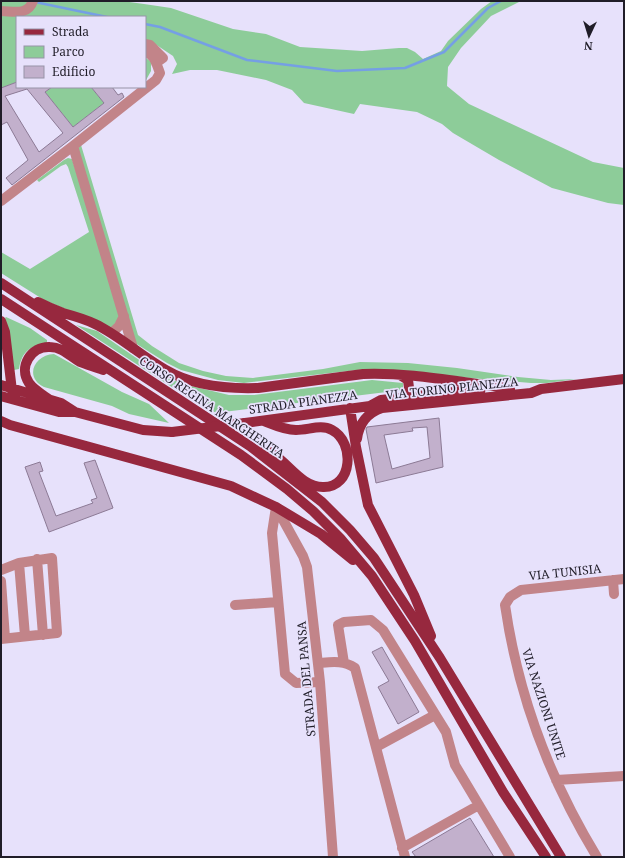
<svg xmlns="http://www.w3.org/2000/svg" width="625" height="858" viewBox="0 0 625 858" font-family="'Noto Serif',serif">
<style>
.green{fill:#8dcc99}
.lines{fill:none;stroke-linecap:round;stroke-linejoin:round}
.stream{stroke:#759fe4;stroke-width:2.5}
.building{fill:#c2b0cc;stroke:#8c7a95;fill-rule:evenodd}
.minor{stroke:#c28489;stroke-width:10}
.major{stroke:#97283e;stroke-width:10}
.major-bridge{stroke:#97283e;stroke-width:10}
.labels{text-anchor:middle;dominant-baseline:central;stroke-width:3.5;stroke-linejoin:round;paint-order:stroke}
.street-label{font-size:12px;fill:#201d28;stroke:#e7e1fb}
</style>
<rect width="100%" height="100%" fill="#e7e1fb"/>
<path class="green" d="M1,1H122L144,4L171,8L233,29L266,34L300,47L362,51L399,48H407L415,52L423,59L441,51L448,41L481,9L492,1H521L491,16L461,48L448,67L447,86L469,104L593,162L624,168V205L608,203L552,188L499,160L453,133L442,124L417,112L360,104L354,114L304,103L292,90L266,80L217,70H190L172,74L177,64L173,56L149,40L145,41V17H17V82L1,88Z
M145,57L151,62V71L145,82Z
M52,87H91L104,103L73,127L45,92Z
M81,145L138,335L152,346L179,363L203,371L226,376L253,378L323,369L360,362L408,363L457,368L518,377L551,380L577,379L547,383H531L470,378L408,371L366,369L244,383L218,380L181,370L167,363L135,343L77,149Z
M68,158L72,159L119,307V319L111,328L44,300L1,273V252L30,269L89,232L68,167L66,164L61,166L39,182L37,180L64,160Z
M6,317L30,328L47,340V343C30,346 22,351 19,369L14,370L9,331L5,318Z
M76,325L97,331L164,377L191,386L229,395H254L372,380L403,383V390L215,413L192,400Z
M54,354L122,392L149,404L169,423L129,414L112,406L44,387C24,377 34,355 54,354Z"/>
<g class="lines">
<path class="stream" d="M35,2L107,17
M145,24L160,27L247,60L337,71L405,68L444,52L488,8L501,1"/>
</g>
<path class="building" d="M17,82V87H52L45,92L73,127L104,103L91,87H112L118,95L122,93L124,97L12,185L6,178L28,160L7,122L1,125V88ZM27,89L63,133L39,152L5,96Z
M439,418L443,467L376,483L366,429L367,427ZM427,427L430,458L392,469L384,435L413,431L412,428Z
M95,460L113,508L49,532L25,467L40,462L43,471L39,472L56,516L93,503L91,500L97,498L84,463Z
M382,647L419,712L398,724L378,687L389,681L372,652Z
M470,818L494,857H416L412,852Z"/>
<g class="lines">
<path class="minor" d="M1,11C13,11 28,16 33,1
M145,44L150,45L163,58L156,63
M73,146L133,348
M1,201L73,146L156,80L160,73C156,63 155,55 145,52
M112,333L119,326L124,316
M276,507L303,556L307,567L320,682L333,857
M276,507L272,533L285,674L296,683L320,682
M37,559L43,635
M19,563L25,636
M1,570L19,563L52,558L57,633L1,639
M613,580L614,594
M1,581L5,638
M235,605L278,602
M318,663C332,662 343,660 355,668L405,857
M344,663L338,625L344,622L371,620L383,630L446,732L455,765L510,857
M376,747L435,715
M556,780L624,776
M402,848L479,805
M597,857C550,780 518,695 505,605L510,597L521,590L624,579"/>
<path class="major" d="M1,283L250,446L322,502L350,530L374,558L440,658L561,857
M1,299L241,455L287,489L313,511L340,538L372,576L415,641L503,792L546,857
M38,302C46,306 55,310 63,313C74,316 85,319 95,324C120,336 141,356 166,370C193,386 227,389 258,388L363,374C411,372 462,383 510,388
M1,321L5,332L13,399
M400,375L408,380L411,403
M1,385L61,403L75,412
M1,396L59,412H75L143,430L172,432
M50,400C43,395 34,390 29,383C18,367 31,346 50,347C62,347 70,356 80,362C87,365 96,367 103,370
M370,406L381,400L481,389
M350,408L356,447L368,505L414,595L431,636
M1,421L10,425L231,486L276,507L321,534L353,560
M245,423L370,406L382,408L531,393L541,389L624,379
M357,439C359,423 367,413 382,408
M259,449C263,450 269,451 273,454C289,464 302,487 323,487C353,488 355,442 332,430C321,424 309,430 296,430C285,430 274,425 264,421"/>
<path class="major-bridge" d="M172,432L245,423"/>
</g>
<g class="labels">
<g class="street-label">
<text transform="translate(452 388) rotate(-6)">VIA TORINO PIANEZZA</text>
<text transform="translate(303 402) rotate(-8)">STRADA PIANEZZA</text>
<text transform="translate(212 407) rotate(34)">CORSO REGINA MARGHERITA</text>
<text transform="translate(565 572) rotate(-6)">VIA TUNISIA</text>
<text transform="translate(306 679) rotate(-95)">STRADA DEL PANSA</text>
<text transform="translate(544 704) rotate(72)">VIA NAZIONI UNITE</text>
</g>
</g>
<rect width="625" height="858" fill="none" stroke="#201d28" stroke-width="4"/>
<rect x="16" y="16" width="130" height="72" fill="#e7e1fb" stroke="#9793a7"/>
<rect x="24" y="29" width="20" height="6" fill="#97283e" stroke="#9793a7"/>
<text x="52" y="36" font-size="12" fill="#201d28">Strada</text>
<rect x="24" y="46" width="20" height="12" fill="#8dcc99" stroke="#9793a7"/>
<text x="52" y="56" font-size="12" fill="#201d28">Parco</text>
<rect x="24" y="66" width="20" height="12" fill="#c2b0cc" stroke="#9793a7"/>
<text x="52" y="76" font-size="12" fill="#201d28">Edificio</text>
<g transform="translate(589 36) rotate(184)" stroke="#e7e1fb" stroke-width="3" paint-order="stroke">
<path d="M0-3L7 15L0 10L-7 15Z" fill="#201d28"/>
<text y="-6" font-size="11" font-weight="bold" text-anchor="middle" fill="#201d28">N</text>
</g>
</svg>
